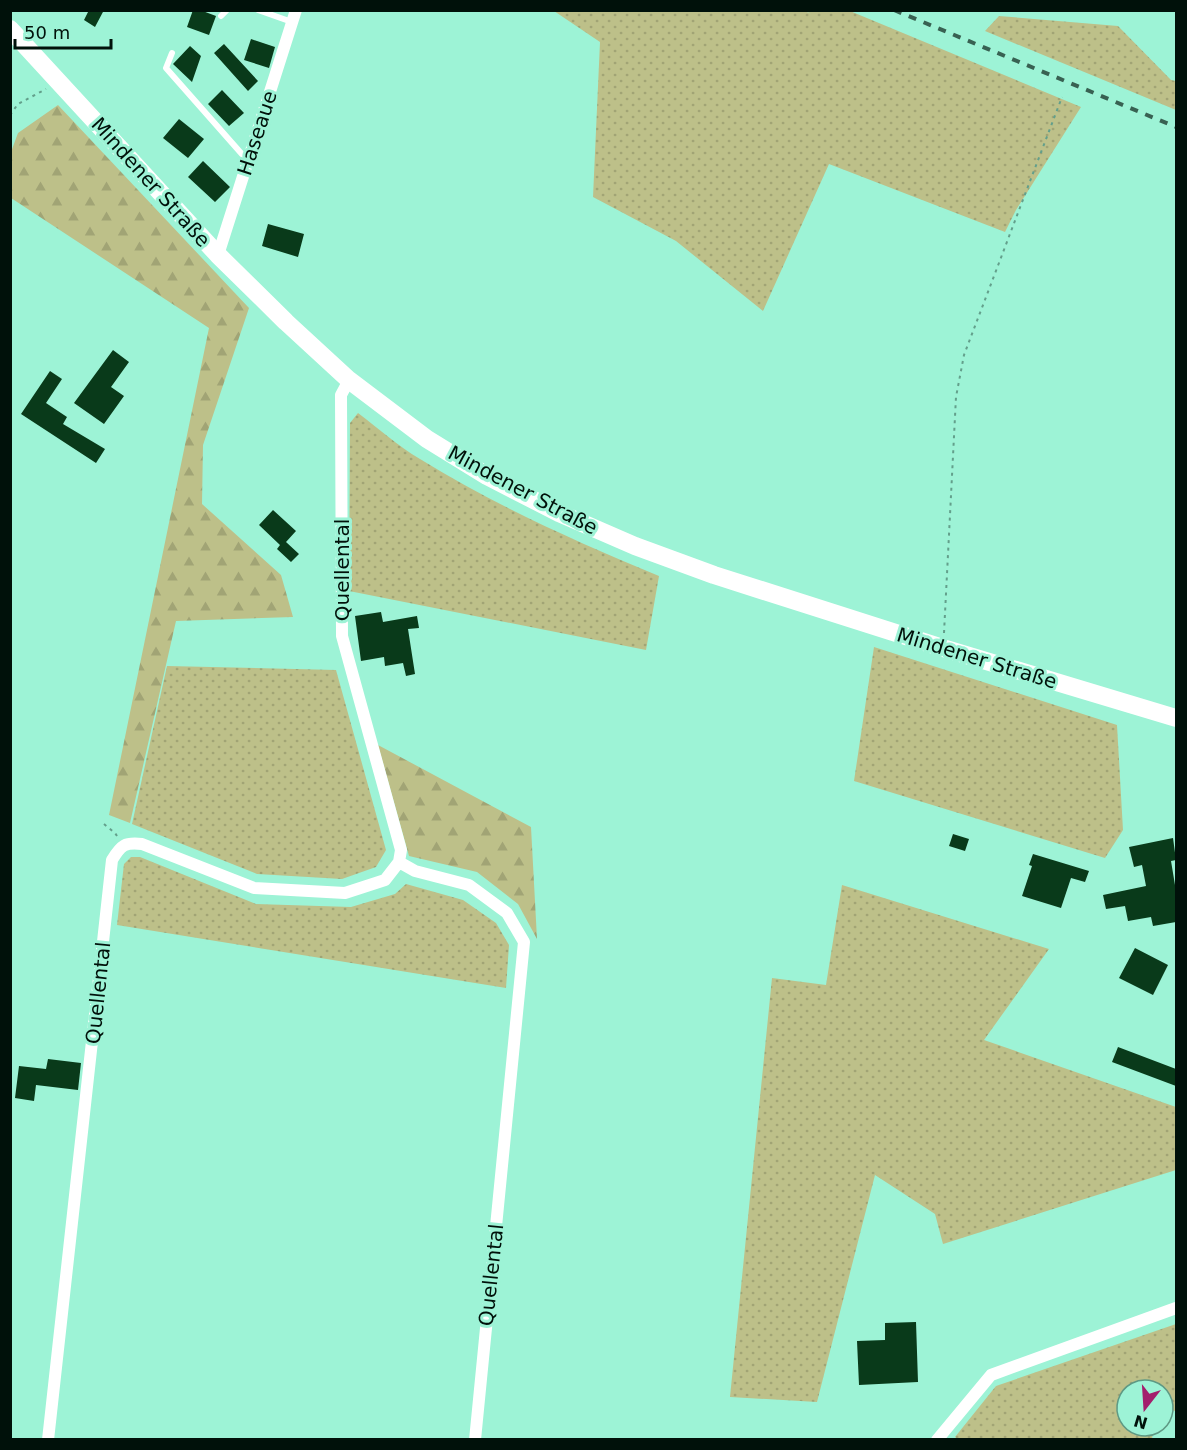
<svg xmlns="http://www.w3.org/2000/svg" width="1187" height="1450" viewBox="0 0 1187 1450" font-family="'DejaVu Sans',sans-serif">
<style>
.grass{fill:url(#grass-dots)}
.forest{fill:url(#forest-firs)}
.building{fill:#093a1a}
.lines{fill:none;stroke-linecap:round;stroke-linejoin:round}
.path{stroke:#639f8b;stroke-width:2;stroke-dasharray:3 4.5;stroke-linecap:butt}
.lane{stroke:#fff;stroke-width:6}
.street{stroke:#fff;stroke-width:12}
.secondary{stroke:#fff;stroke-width:18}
.rail{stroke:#386152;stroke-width:4;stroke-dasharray:8 8;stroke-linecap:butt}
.labels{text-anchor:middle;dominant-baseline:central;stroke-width:6;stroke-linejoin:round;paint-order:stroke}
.street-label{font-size:20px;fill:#00110a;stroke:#9df3d6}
</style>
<defs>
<pattern id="grass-dots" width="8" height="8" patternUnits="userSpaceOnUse" patternTransform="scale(1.5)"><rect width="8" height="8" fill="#bdc089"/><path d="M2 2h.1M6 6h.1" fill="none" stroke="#a1a475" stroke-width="1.8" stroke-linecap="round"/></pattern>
<pattern id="forest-firs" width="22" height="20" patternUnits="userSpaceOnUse" patternTransform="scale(1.5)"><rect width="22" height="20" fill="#bdc089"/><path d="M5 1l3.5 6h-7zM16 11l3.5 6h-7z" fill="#a1a475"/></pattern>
</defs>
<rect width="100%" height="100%" fill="#9df3d6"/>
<path class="grass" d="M803,10L811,14L806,11H850L1081,107L1016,210L1005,232L829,164L763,311L676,241L593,197L600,42L554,11Z
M999,16L1118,26L1171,80L1176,81V110L985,31Z
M358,413C378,428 398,446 420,459C496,506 577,542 659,576L646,650L349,591L350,423Z
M874,647L1117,725L1123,830L1105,858L854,781Z
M167,666L336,670L386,850L376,867L342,879L257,874L132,824Z
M131,857H140L256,904L351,907L395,894L406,884L463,900L496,923L509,945L506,988L117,925L124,864Z
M842,885L1049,949L984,1040L1176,1107V1170L943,1244L935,1214L875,1175L817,1402L730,1397L772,978L826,985Z
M1176,1324V1411L1163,1409V1390H1127V1426H1154L1152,1439L959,1440L955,1437L996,1386Z"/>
<path class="forest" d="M58,105L249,308L203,445L202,504L281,575L293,617L176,621L130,823L109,815L209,328L11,198V152L18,133Z
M378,745L531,827L537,939L518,904L477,872L409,856Z"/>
<path class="building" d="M89,10H104L95,27L84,20Z
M193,10H200L216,16L209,35L187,27Z
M251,39L275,47L269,68L244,60Z
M224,44L258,81L248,91L214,53Z
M190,46L201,56L192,82L173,64Z
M222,90L244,113L229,126L208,104Z
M179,119L204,139L188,158L163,138Z
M203,161L230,187L215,202L188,177Z
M268,224L304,234L298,257L262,246Z
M113,350L129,362L111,387L124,396L104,424L74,403Z
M50,371L62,379L46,403L67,417L63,424L105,449L96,463L21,414Z
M273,510L296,531L286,542L299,554L291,562L277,549L280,545L259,525Z
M381,612L383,622L417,616L419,628L408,629L415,674L406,676L403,663L385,666L384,657L361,661L355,616Z
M953,834L969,839L965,851L949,846Z
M1173,838L1176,860L1171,861L1176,891V922L1153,926L1151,917L1128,921L1125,906L1106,909L1103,895L1146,886L1142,865L1134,867L1129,847Z
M1033,854L1089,871L1085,882L1071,878L1061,908L1022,896L1032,866L1029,865Z
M1135,948L1168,965L1153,995L1119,978Z
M1118,1047L1176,1069V1086L1112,1062Z
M48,1059L81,1063L78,1090L36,1085L34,1101L15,1098L19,1066L46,1069Z
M916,1322L918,1382L859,1385L857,1341L885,1340V1323Z"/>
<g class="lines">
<path class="path" d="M10,115L18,104L46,89
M944,633L956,397L964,355L1062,97
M104,824L115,833L117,836"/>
<path class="lane" d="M258,10L292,22
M221,16L227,10
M172,53L166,68L248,161"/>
<path class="street" d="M218,255L296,10
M399,862L415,871L469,885L507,913L524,942L475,1440
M48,1440L112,860C121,845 125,842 142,844L254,888L345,893L385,880L399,862L401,850L342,636L341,395L349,380
M937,1440L991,1375L1176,1308"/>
<path class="secondary" d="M10,29L218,255L286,322L349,380L427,439L487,476L559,513L635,546L714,575L943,648L1176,718"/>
<path class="rail" d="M894,10L1176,127"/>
</g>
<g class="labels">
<g class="street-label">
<text transform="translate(257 133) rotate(-72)">Haseaue</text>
<text transform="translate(151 182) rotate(48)">Mindener Straße</text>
<text transform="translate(523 490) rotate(28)">Mindener Straße</text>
<text transform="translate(342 570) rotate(-90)">Quellental</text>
<text transform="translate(977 658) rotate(17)">Mindener Straße</text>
<text transform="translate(98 993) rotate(-84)">Quellental</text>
<text transform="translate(491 1275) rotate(-84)">Quellental</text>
</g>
</g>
<rect width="1187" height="1450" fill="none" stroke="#00110a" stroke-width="24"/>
<g transform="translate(1145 1408) rotate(197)"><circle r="28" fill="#9df3d6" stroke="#5e9984" stroke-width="1.5"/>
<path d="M0-4.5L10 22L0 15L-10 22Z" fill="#a31e6c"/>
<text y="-9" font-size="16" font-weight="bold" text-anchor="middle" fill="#00110a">N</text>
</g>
<path d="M15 39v9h96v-9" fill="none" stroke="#00110a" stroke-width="3"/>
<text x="24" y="39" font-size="18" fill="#00110a" stroke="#9df3d6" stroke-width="4.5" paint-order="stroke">50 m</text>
</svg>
